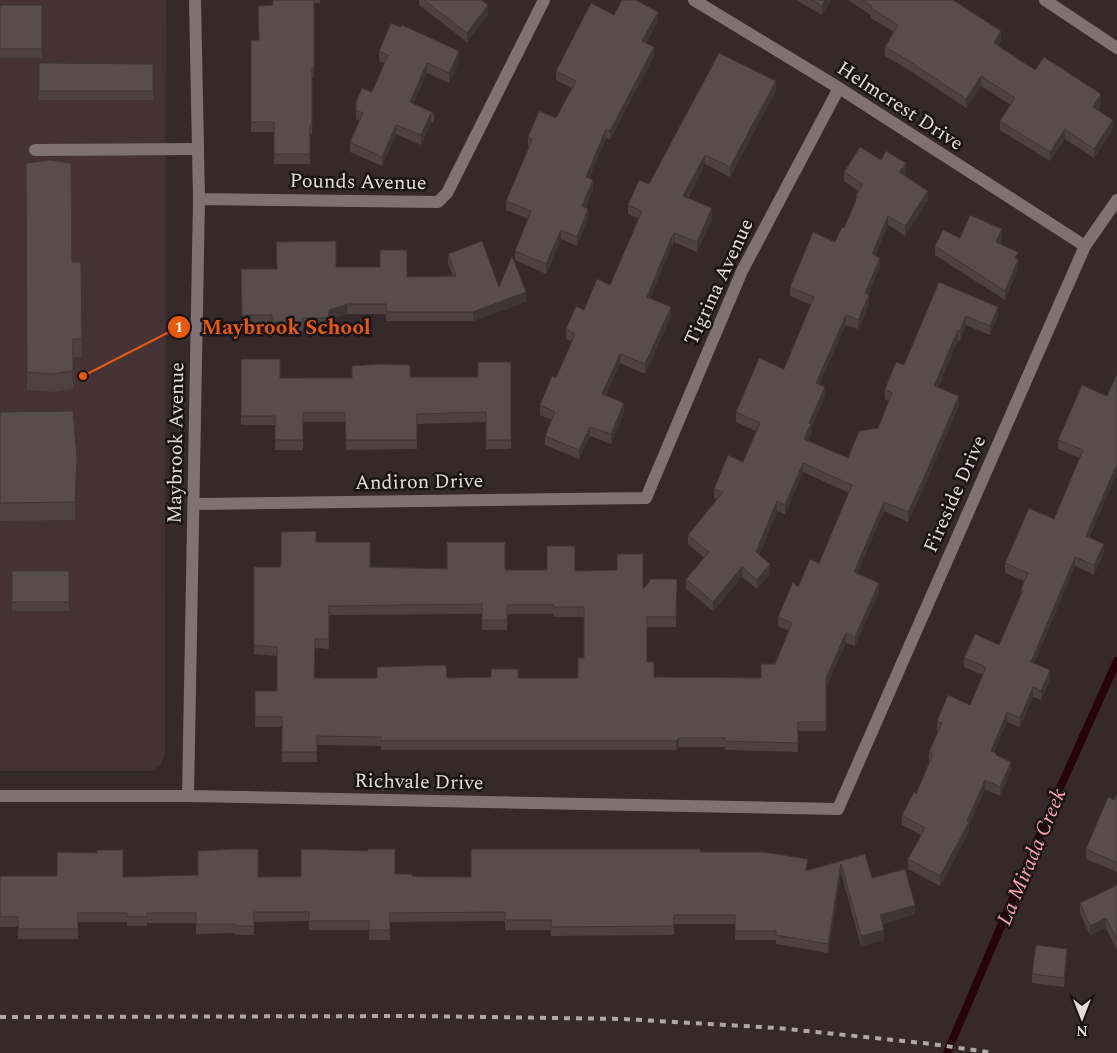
<svg xmlns="http://www.w3.org/2000/svg" width="1117" height="1053" viewBox="0 0 1117 1053" font-family="Spectral,serif">
<style>
.built{fill:#443235}
.lines{fill:none;stroke-linecap:round;stroke-linejoin:round}
.stream{stroke:#27010b;stroke-width:8}
.service{stroke:#807274;stroke-width:12}
.minor{stroke:#807274;stroke-width:12}
.secondary{stroke:#807274;stroke-width:12}
.rail{stroke:#b0a7a8;stroke-width:4;stroke-dasharray:6 6;stroke-linecap:butt}
.wall{fill:#4d4142;fill-rule:evenodd}
.shaded-wall{fill:#3e3536}
.building{fill:#594c4d;stroke:#3e3536;fill-rule:evenodd}
.labels{text-anchor:middle;dominant-baseline:central;stroke-width:5;stroke-linejoin:round;paint-order:stroke}
.street-label{font-size:20px;fill:#e4dcdd;stroke:#191314}
.water-label{font-size:21px;font-style:italic;fill:#ff9fb0;stroke:#191314}
.leader{fill:none;stroke:#e8590c;stroke-width:2}
.callout-dot{fill:#e8590c;stroke:#191314;stroke-width:2}
.mark-label{font-size:15px;text-anchor:middle;font-weight:bold;fill:#fff}
.callout-label{font-size:21px;text-anchor:middle;font-weight:bold;fill:#e8590c;stroke:#191314;stroke-width:5;stroke-linejoin:round;paint-order:stroke}
</style>
<rect width="100%" height="100%" fill="#35292b"/>
<path class="built" d="M0,0H166L165,753L160,766L150,771H0Z"/>
<g class="lines">
<path class="stream" d="M947,1053L1055,799L1117,661"/>
<path class="service" d="M35,150L198,149"/>
<path class="minor" d="M694,0L839,88L1085,246
M199,199L438,202L447,193L544,0
M194,504L646,498L742,271L839,88
M0,796H188L838,809L1085,246L1117,200
M188,796L199,199L195,0"/>
<path class="secondary" d="M1045,0L1117,48"/>
<path class="rail" d="M0,1017L416,1016L623,1019L778,1028L932,1044L994,1053"/>
</g>
<path class="wall" d="M273,0H320V3H314V77H312V135L310,134V164H274V132H251V40H259L273,5Z
M419,0H481L488,15L467,42L419,5Z
M796,0H831L822,15Z
M848,0H953L1001,41L998,46L1035,70L1101,104L1098,110L1113,129L1094,158L1065,139L1050,161L1000,130V121L1011,105L981,86L966,108L909,70L885,56V47L894,32L871,18V15Z
M0,5H42V58H0Z
M614,15L658,21L646,43L654,56L610,140L606,138L589,178L593,189L586,207L588,218L577,246L561,239L546,274L515,260V251L528,219L506,210V201L529,147H528V137L556,118L572,88L556,80V71Z
M379,51L459,60L449,83L427,73L413,104L434,113V122L431,123L421,145L396,134L382,166L350,152V142L359,121L356,119V102L372,92L385,63L379,61Z
M39,63L153,64V100H39Z
M776,91L730,177L705,164L688,198L712,218L697,252L674,242L673,246L672,245L650,298L671,316L645,374L620,363L606,395L624,412L611,444L590,436L579,459L545,445V436L552,420L540,415V405L556,378L572,342L566,339V329L584,310L610,285L639,219L628,214V205L649,184Z
M881,160L906,173L904,175L928,200L905,236L888,225L875,256L880,267L868,295L869,304L858,329L846,325L819,384L825,396L811,428V433L808,441L848,458L878,428L889,401L885,399V389L904,365L939,282L998,316L990,335L966,325L960,341L958,340L938,387L959,406L922,491L908,522L884,511L857,573L879,592L855,646L846,643L826,687V731H798V752L725,750V747H679L676,750H381V746L317,745V762H282V727H255V691H277V656L254,654V567H281L316,542L370,567L575,571L643,588L677,579L676,627H647V662L654,677L761,678L775,664L789,631L778,626V617L798,587L819,563L849,493L803,472L785,514L777,511L759,555L770,574L757,589L742,577L713,611L686,589V579L704,558L688,544V535L717,499L714,498V489L743,462L756,431L736,422V412L784,369L811,305L790,296V287L835,242L844,228L856,200V195L858,191L844,181V172ZM482,614V630H507V614H553V617H584V658L578,678H314L315,648L329,649V615Z
M26,163L72,262H81L82,357H73V389L53,392L27,390Z
M960,238H1002L1000,243L1018,259V269L1005,300L935,255V246Z
M448,254L499,287L526,302L473,321H386V314H347L329,320V327H303V331L272,332V324L242,325L241,269H277L336,267L407,277L453,276L448,263Z
M241,359L280,378L478,377L511,362V449H486V422L417,424V449L346,450L345,422H303V450H275V425H241Z
M1082,385L1090,538L1104,553L1094,575L1075,566L1034,663L1050,679L1041,700L1033,697L1020,727L1007,722L994,752L1011,771L1000,796L985,789L969,826V832L940,886L908,869V859L921,835L902,825V815L916,794L930,762H929V752L938,731L937,730V721L970,705L983,675L964,667V658L999,645L1021,595V589L1024,581L1005,573V563L1054,519L1080,458L1058,449V440Z
M0,412L77,476L75,520L0,521Z
M12,571H69V611H12Z
M1117,794V872L1086,859V849L1114,800Z
M700,852L807,870L865,854L872,878L915,914L883,924L884,940L861,946L841,873L828,953L776,944V940H735V924H674V935L551,936V930H505V921L390,922V940H369V930H309V921L254,922V935H235V933L196,934V923H147V926H127V922H78V939H18V927H0V876L123,877H258L395,874L412,876L471,877Z
M1117,885V950L1106,928L1090,935L1080,913V903Z
M1067,958L1064,987L1032,983V974Z"/>
<path class="shaded-wall" d="M825,0H831L822,15V6Z
M488,5V15L467,42V33Z
M658,12V21L642,51V41Z
M1001,31V41L994,52V43Z
M654,47V56L610,140V131Z
M459,51V60L449,83V73Z
M427,63V73L410,112V102Z
M981,76V86L966,108V99Z
M776,81V91L730,177V167Z
M1101,94V104L1093,116V107Z
M431,113V123L421,145V135Z
M1113,120V129L1094,158V149Z
M396,125V134L382,166V157Z
M606,129V138L586,186V177Z
M1065,129V139L1050,161V152Z
M705,155V164L683,205V196Z
M906,163V173L899,182V172Z
M593,180V189L582,215V206Z
M928,191V200L905,236V226Z
M712,208V218L697,252V242Z
M588,209V218L577,246V237Z
M888,216V225L872,264V254Z
M1002,229V238L996,251V242Z
M561,230V239L546,274V264Z
M674,233V242L673,246V236Z
M672,236V245L647,306V297Z
M1018,252V269L1005,300V291Z
M880,258V267L865,303V293Z
M526,292V302L473,321V312Z
M869,295V304L858,329V320Z
M347,304V314L329,320V310Z
M671,307V316L645,374V364Z
M998,307V316L990,335V326Z
M846,315V325L816,392V383Z
M966,316V325L960,341V331Z
M958,330V340L934,395V386Z
M620,354V363L602,403V394Z
M825,387V396L811,428V433L804,449V439L809,423Z
M959,396V406L908,522V512Z
M624,403V412L611,444V434Z
M590,427V436L579,459V450Z
M77,458V476L75,520V502Z
M803,463V472L785,514V505Z
M1117,464V473L1086,546V536Z
M777,501V511L756,562V552Z
M884,502V511L854,581V572Z
M1104,544V553L1094,575V565Z
M1075,557V566L1031,671V662Z
M770,564V574L757,589V580Z
M742,567V577L713,611V602Z
M879,583V592L855,646V637Z
M846,633V643L826,687V731V678Z
M1050,670V679L1041,700V691Z
M1033,687V697L1020,727V718Z
M1007,712V722L991,760V751Z
M679,738V747L676,750V741Z
M1011,762V771L1000,796V787Z
M985,780V789L969,826V832L940,886V876L967,821Z
M841,864V873L828,953V944Z
M915,905V914L880,924V915Z
M1106,918V928L1090,935V926Z
M884,930V940L861,946V936Z
M1067,949V958L1064,987V978Z"/>
<path class="building" d="M273,0H314V68H312V126L310,125V154H274V122H251V40H259L258,6L273,5Z
M424,0H481L488,5L467,33Z
M622,0H636L658,12L642,41L654,47L610,131L606,129L586,177L593,180L582,206L588,209L577,237L561,230L546,264L515,251L531,211L506,201L529,147L532,139L528,137L539,111L556,118L576,81L556,71L591,3L614,15Z
M812,0H825L822,6Z
M863,0H953L1001,31L994,43L1035,70L1044,57L1101,94L1093,107L1113,120L1094,149L1065,129L1050,152L1000,121L1015,98L981,76L966,99L909,61L885,47L898,25L871,8L872,6Z
M0,5H42V49H0Z
M391,23L401,27L402,25L459,51L449,73L427,63L410,102L434,113H431L421,135L396,125L382,157L350,142L363,113L356,110V102L362,88L372,92L388,55L379,51Z
M719,53L776,81L730,167L705,155L683,196L712,208L697,242L674,233L673,236H672L647,297L671,307L645,364L620,354L602,394L624,403L611,434L590,427L579,450L545,436L555,412L540,405L552,376L556,378L575,334L566,329L576,306L584,310L597,279L610,285L642,211L628,205L639,180L649,184Z
M39,63L153,64V91H39Z
M860,147L881,160L886,151L906,163L899,172L928,191L905,226L888,216L872,254L880,258L865,293L869,295L858,320L846,315L816,383L825,387L809,423L811,424L804,439L848,458L859,431L878,428L892,393L885,389L896,362L904,365L939,282L998,307L990,326L966,316L960,331L958,330L934,386L959,396L922,482L908,512L884,502L854,572L879,583L855,637L846,633L826,678V722H798V743L725,741V738H679L676,741H381V737L317,736V752H282V717H255V691H277V647L254,645V567H281V532L316,531V542H370V567L447,569V542H505V570H547V546H575V571L617,570V554H643V589L651,579H677L676,617H647V662H654V677L761,678V664H775L792,623L778,617L793,582L798,587L810,559L819,563L852,485L803,463L785,505L777,501L756,552L770,564L757,580L742,567L713,602L686,579L709,552L688,535L723,492L714,489L728,455L743,462L760,423L736,412L759,358L784,369L814,297L790,287L813,232L835,242L842,227L844,228L858,196L856,195L863,184L844,172ZM482,604V620H507V605H553V607H584V658H578V678H518V669H491V677L447,678L446,665L377,667V678H314L315,639H329V606Z
M50,160L71,163L72,262H81L82,339H73V371L53,374L27,372L26,163Z
M970,215L1002,229L996,242L1018,252L1015,258L1018,260L1005,291L935,246L943,230L960,238Z
M336,241V267H380V250H407V277L456,276L448,254L482,241L499,287L512,256L526,292L473,312H386V304H347L329,310V318H302L303,322H272V315H242L241,269H277L276,242Z
M241,359H280V378H352V366L379,364L410,365V377H478V362H511V440H486V412L417,414V440H346L345,413H303V440H275V416H241Z
M1117,374V464L1086,536L1104,544L1094,565L1075,557L1031,662L1050,670L1041,691L1033,687L1020,718L1007,712L991,751L996,753V755L1011,762L1000,787L985,780L967,821L969,822L940,876L908,859L925,828L902,815L914,792L916,794L933,754L929,752L942,723L937,721L948,695L970,705L986,667L964,658L975,634L999,645L1023,590L1021,589L1028,573L1005,563L1029,508L1054,519L1083,450L1058,440L1082,385L1107,396Z
M73,411L77,458L75,502L0,503V412Z
M12,571H69V602H12Z
M1117,794V863L1086,849L1108,797L1114,800Z
M233,849H258V877H301V849L368,851V849H395V874H412V876L428,877H471V849H700V852H763L808,859L806,871L865,854L872,878L905,869L915,905L880,915L884,930L861,936L841,864L828,944L776,935V931H735V915H674V926L551,927V920H505V912L390,913V930H369V921H309V912H254V926H235V924H196V913H147V917H127V913H78V929H18V917H0V876H57V852L97,853V850H123V877L198,875V851Z
M1117,885V940L1106,918L1090,926L1080,903Z
M1036,945L1067,949L1064,978L1032,974Z"/>
<g class="labels">
<g class="street-label">
<text transform="translate(900 106) rotate(33)">Helmcrest Drive</text>
<text transform="translate(358 182) rotate(1)">Pounds Avenue</text>
<text transform="translate(719 282) rotate(-65)">Tigrina Avenue</text>
<text transform="translate(176 443) rotate(-89)">Maybrook Avenue</text>
<text transform="translate(419 482) rotate(-1)">Andiron Drive</text>
<text transform="translate(955 494) rotate(-66)">Fireside Drive</text>
<text transform="translate(419 782) rotate(1)">Richvale Drive</text>
</g>
<g class="water-label">
<text transform="translate(1032 857) rotate(-67)">La Mirada Creek</text>
</g>
</g>
<path class="leader" d="M83 376L179 327"/>
<g class="callout-dot">
<circle cx="83" cy="376" r="5"/>
<circle cx="179" cy="327" r="12"/>
</g>
<g class="mark-label">
<text x="179" y="332">1</text>
</g>
<g class="callout-label">
<text x="286" y="334">Maybrook School</text>
</g>
<g transform="translate(1082 1018) rotate(180)" stroke="#191314" stroke-width="4" paint-order="stroke">
<path d="M0-4L9 19L0 12L-9 19Z" fill="#e4dcdd"/>
<text y="-8" font-size="14" font-weight="bold" text-anchor="middle" fill="#e4dcdd">N</text>
</g>
</svg>
